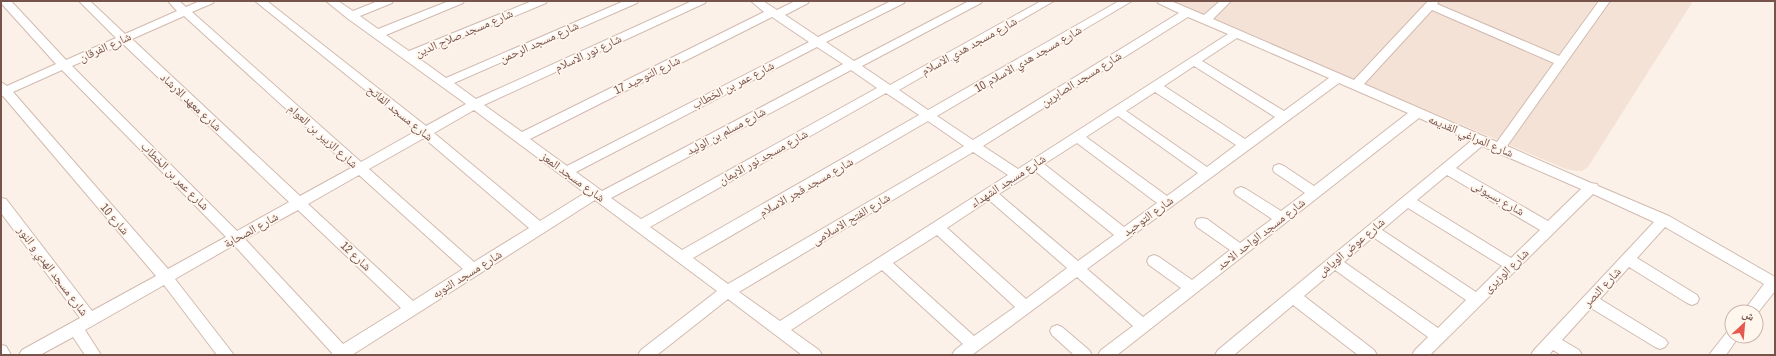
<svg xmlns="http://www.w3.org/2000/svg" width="1776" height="356" viewBox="0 0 1776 356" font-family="'Archivo Narrow','Noto Naskh Arabic',sans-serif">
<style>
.residential{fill:#f4e2d6}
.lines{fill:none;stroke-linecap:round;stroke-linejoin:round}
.minor-casing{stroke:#d1baaf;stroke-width:2}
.minor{fill:#fff;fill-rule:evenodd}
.labels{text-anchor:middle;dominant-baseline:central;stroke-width:3.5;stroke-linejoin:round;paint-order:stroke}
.street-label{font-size:12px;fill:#77544b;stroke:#fff6ee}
</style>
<rect width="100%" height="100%" fill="#fcf1e8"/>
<path class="residential" d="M1169,1H1693L1588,167L1582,171H1577L1566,169Z"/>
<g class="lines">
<defs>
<path id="minor" d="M1,1H11L66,60L116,38L79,1H90L125,34L177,11L168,1H179L186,7L200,1H214L213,3L192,12L361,162L416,131L255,1H267L426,126L466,104L347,18L326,1H338L353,11L378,1H393L392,3L360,16L378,29L449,1H464L463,3L386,35L409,51L532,1H547L546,3L417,57L446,78L624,1H638L637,3L454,83L476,99L692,1H706L705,3L484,105L522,132L764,12L751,1H763L777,10L795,1H809L808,3L785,15L818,37L891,1H905L904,3L826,42L854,61L969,1H982L981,3L862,66L890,85L1041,1H1054L899,90L928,110L1119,1H1132L937,116L973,140L1179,13L1158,3L1157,1H1171L1204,15L1220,1H1231L1213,19L1354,80L1428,1H1439L1437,4L1559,56L1599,1H1610L1507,146L1591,183L1597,184L1598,186L1669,216L1775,277V291L1756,315V312H1743L1764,284L1665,227L1637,258L1697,295L1699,299L1697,303L1692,305L1687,303L1629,267L1600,299L1665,339L1668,343L1665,347L1660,349L1655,347L1591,308L1562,340L1579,350L1582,355H1561L1553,350L1549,355H1531L1534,350L1654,222L1593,194L1430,355H1412L1415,350L1428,337L1335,270L1304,296L1374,350L1377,355H1358L1293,305L1234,355H1215L1218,350L1471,141L1419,118L1117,355H1098L1101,350L1133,326L1077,277L972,355H952L955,350L963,344L882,270L791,330L819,350L822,355H802L728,299L657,355H638L641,350L717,291L595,200L352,355H331L332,353L234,245L175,279L234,355H217L164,285L85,330L101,355H85L73,337L40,355H19L22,350L80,318L1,213V198L6,199L92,311L156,276L3,96L1,97V82L7,86L56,64L1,3ZM1432,10L1554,63L1497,142L1364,84ZM184,16L351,168L300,196L132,39ZM772,17L809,42L567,166L530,139ZM1188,17L1228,34L1018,169L983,146ZM1237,38L1329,78L1284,111L1202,61ZM123,44L289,202L237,231L72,66ZM817,47L843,64L602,191L576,172ZM1194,66L1275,117L1245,139L1164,86ZM62,70L226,237L168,269L13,92ZM851,70L877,88L641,219L611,198ZM1339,83L1408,113L1314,186L1284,166L1279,164L1274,166L1273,169L1274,172L1305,193L1281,211L1246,189L1241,187L1236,189L1234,192L1236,195L1272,219L1240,243L1207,219L1202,218L1197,219L1195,223L1197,227L1230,250L1192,280L1159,257L1154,255L1149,257L1147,261L1149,265L1181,288L1143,317L1087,269ZM1155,92L1236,145L1207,167L1126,111ZM886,93L919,115L682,250L650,227ZM474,110L585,193L540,221L434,133ZM1118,116L1198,173L1167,196L1086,137ZM928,121L964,146L728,284L693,258ZM424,138L529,228L474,262L369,169ZM1077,143L1157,203L1124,227L1044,164ZM1482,146L1581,189L1548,221L1456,168ZM973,152L1008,175L780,321L739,292ZM1035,171L1114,235L1078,261L999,194ZM359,175L463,269L413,301L308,204ZM1447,175L1540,230L1511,258L1417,200ZM989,200L1067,268L1026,299L947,228ZM1408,208L1502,266L1476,292L1382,230ZM298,210L401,308L343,344L245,239ZM937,235L1015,307L974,336L893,263ZM1373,237L1466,300L1438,328L1344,262Z
M1057,325L1062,327L1089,350L1092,355H1074L1052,335L1050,331L1052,327Z
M1732,330V336H1739L1726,355H1709L1727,332Z
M1,345L6,346L11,355H1Z"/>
</defs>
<use href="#minor" class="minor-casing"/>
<use href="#minor" class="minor"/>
</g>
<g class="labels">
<g class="street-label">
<text transform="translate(464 33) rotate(-23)">شارع مسجد صلاح الدين</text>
<text transform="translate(539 42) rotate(-24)">شارع مسجد الرحمن</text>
<text transform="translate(969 46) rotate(-29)">شارع مسجد هدي الاسلام</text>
<text transform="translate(105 47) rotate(-24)">شارع الفرقان</text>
<text transform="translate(588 53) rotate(-25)">شارع نور الاسلام</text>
<text transform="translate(1028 59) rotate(-30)">شارع مسجد هدي الاسلام 10</text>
<text transform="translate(647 75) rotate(-26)">شارع التوحيد 17</text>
<text transform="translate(1081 79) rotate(-32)">شارع مسجد الصابرين</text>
<text transform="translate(733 85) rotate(-27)">شارع عمر بن الخطاب</text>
<text transform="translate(191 102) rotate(43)">شارع معهد الارشاد</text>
<text transform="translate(400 113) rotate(39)">شارع مسجد الفاتح</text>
<text transform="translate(726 131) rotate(-28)">شارع مسلم بن الوليد</text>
<text transform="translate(323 136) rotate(42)">شارع الزبير بن العوام</text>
<text transform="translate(1471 136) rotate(23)">شارع المراغي القديمه</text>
<text transform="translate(763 157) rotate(-29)">شارع مسجد نور الايمان</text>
<text transform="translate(175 176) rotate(45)">شارع عمر بن الخطاب</text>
<text transform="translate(573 177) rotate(36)">شارع مسجد المعز</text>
<text transform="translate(1008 181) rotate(-33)">شارع مسجد الشهداء</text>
<text transform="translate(806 187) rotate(-30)">شارع مسجد فجر الاسلام</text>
<text transform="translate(1498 198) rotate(30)">شارع بسيونى</text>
<text transform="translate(1148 216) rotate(-36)">شارع التوحيد</text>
<text transform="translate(115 219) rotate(49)">شارع 10</text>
<text transform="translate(851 219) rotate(-31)">شارع الفتح الاسلامى</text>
<text transform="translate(251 230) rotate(-29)">شارع الصحابة</text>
<text transform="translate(1261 234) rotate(-38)">شارع مسجد الواحد الاحد</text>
<text transform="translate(1351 247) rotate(-40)">شارع عوض الوياش</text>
<text transform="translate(356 256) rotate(43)">شارع 12</text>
<text transform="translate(53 271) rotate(53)">شارع مسجد الهدي و النور</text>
<text transform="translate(1506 271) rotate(-44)">شارع الوزيرى</text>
<text transform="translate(467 274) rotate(-32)">شارع مسجد التوبه</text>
<text transform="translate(1602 287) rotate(-47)">شارع النصر</text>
</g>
</g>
<rect width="1776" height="356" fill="none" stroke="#77544b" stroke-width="4"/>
<g transform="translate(1744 324) rotate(26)"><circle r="19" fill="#fff6ee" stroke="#c9b5ad"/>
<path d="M0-3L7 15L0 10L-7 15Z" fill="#e6584d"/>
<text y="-6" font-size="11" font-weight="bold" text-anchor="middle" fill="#77544b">ش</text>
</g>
</svg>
